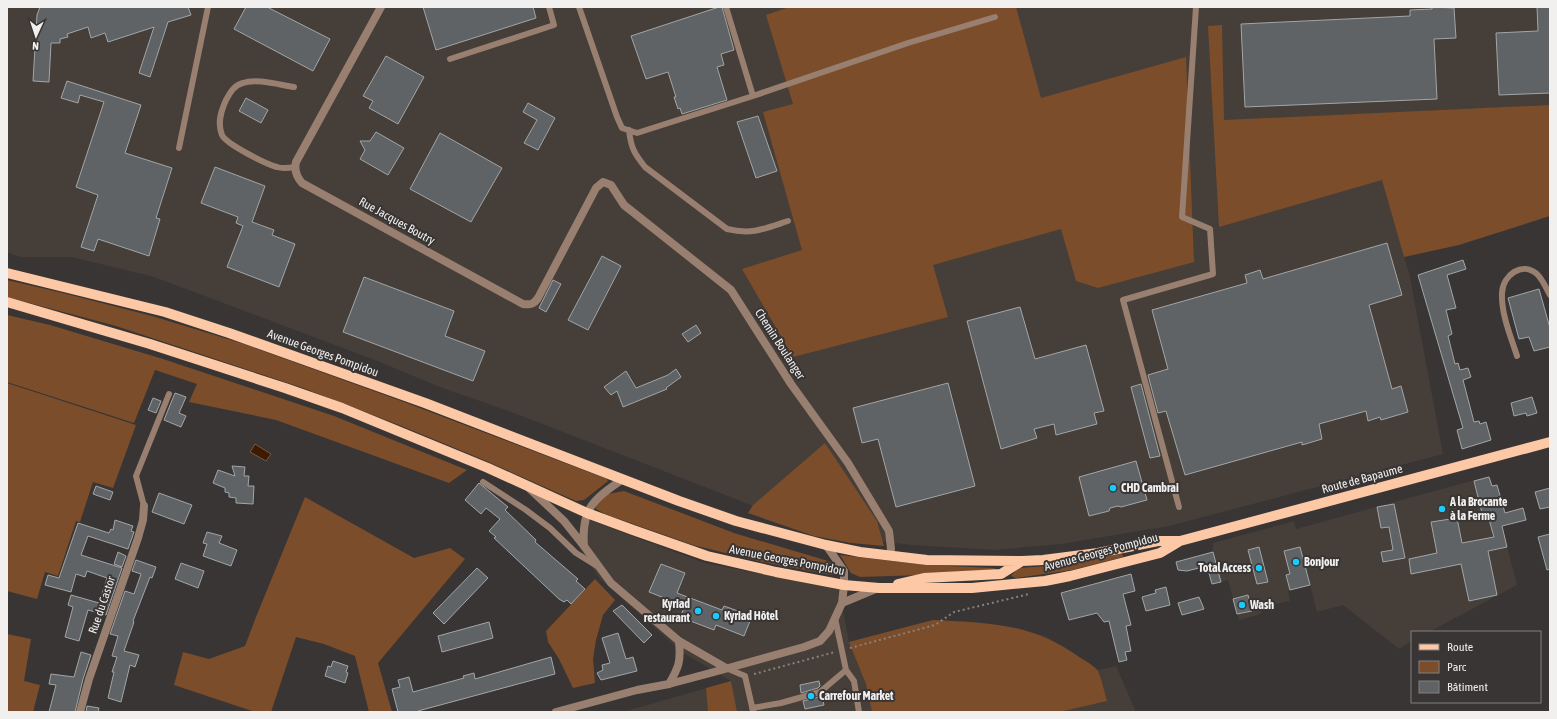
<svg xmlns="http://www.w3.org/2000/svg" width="1557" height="719" viewBox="0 0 1557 719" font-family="'Asap Condensed',sans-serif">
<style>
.built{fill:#463e38}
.green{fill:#7b4d2b}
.water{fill:#3e1a00;stroke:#745a48}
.building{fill:#606365;stroke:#a2a6a7}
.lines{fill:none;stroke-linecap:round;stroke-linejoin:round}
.path{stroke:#858281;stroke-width:2;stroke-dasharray:2 3;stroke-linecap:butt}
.lane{stroke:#997f6f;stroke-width:6}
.street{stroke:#997f6f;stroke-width:8}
.primary{stroke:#fcc8a5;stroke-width:10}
.poi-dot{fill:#1acafc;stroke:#383534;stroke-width:1.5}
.labels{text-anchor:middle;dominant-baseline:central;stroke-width:4;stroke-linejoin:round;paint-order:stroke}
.street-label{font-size:12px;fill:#f2f0ef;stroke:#383534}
.poi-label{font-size:12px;font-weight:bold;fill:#f2f0ef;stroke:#383534;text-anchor:start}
</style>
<rect width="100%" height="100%" fill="#383534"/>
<path class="built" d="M7,7H1550V105L1224,121L1375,154L1410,277L1443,454L1169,526L1062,544L995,550L911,545L854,538L813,529L514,413L437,386L380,362L154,277L72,257H20L7,252Z
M1489,476L1517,585L1429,632H1412V641L1399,649L1343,605L1317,612L1310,585L1288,591L1290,601L1271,605L1258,615L1239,620L1228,580L1221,582L1213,552V543L1294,521L1296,529Z
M581,517L705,563L839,589L849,642L933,620L977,622L1018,628L1045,636L1071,651L1098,670L1116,666L1136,712H623L731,681L683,653L600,579L578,546Z"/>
<path class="green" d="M789,7H1016L1041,98L1186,57L1194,262L1098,288L1076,281L1061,229L933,265L948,317L793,357L742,269L802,250L763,112L793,104L766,15Z
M1222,25L1224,120L1550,105V216L1459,245L1404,257L1382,180L1219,227L1208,26Z
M7,280L63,293L152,316L244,344L404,402L607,479L608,481L584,500L576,501L484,460L399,425L303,388L116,326L7,297Z
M7,315L50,325L163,359L334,416L467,470L449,483L276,420L189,402L197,384L155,370L134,423L7,382Z
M7,383L136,425L113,488L93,482L80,522L76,521L58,576L45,572L37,599L7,591Z
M825,443L877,521L884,546L851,543L814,536L748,513L753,505Z
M624,491L734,533L828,561C833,563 838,568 838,574L831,575L762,562L693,545L605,514L596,509L595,505L608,494Z
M305,497L414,558L450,548L465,559L378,663L392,712H369L355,656L324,644L296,637L271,712H255L174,685L183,652L209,659L245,646L256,617Z
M1121,554L1123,555V557L1072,570L1016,578L1011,576L1018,568L1049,566Z
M840,555L927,565L993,568L996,569V570L922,575L860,577L851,573Z
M595,579L615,600L603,615L596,640L593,659L595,683L573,688L559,659L548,642L546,631Z
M933,620C988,623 1032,623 1079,657C1084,660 1095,666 1098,671C1102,680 1104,691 1107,701L1059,712H872L866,684L849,642Z
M7,634L31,639L24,681L40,685L33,712H7Z
M731,681L737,712H708L706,688Z"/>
<path class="water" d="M255,444L271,454L266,461L250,452Z"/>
<path class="building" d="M40,7H188L191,15L168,22L150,77L139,73L154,27L108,42L105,33L91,38L88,27L67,34L68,37L60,39V43H51L49,82L33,81L37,15Z
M246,7H267L330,39L313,71L234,29Z
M423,7H533L536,18L436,50Z
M719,7H722L734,50L721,54L724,65L717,67L727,100L682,114L680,108L678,109L674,97H676L668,72L646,79L631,36Z
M1432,7L1454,8L1456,38L1434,39L1437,99L1245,107L1241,24L1410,16V10L1432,9Z
M1537,7H1550V93L1499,95L1496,33L1538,31Z
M386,56L424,77L398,124L369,108L373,101L363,96Z
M67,81L141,105L125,153L172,168L156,218L160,219L149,256L98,239L94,251L81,247L98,195L76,187L104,102L80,95L78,103L61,98Z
M246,98L268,110L261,123L239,111Z
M528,103L555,118L538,150L524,143L537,120L523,112Z
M758,116L777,171L756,178L737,122Z
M376,132L404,148L388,175L360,159L365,150L360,141H370Z
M440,133L502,168L471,222L410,189Z
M215,167L265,186L252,222L274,230L272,235L295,244L279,287L227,267L243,226L236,223L238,217L201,203Z
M1387,243L1402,295L1369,305L1392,389L1401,386L1408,412L1381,420L1380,417L1368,421L1366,411L1319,424L1322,439L1302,445V442L1185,475L1166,411L1158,413L1148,375L1168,369L1152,310L1247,283L1245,275L1260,270L1263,279Z
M602,256L621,266L588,330L568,320Z
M1463,260L1466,269L1447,275L1456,308L1446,310L1452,334L1448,336L1455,364L1458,363L1460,370L1468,368L1471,377L1463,380L1474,422L1479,421L1480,424L1486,422L1491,440L1462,449L1457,430L1463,428L1418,275Z
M364,277L454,311L445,336L485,351L473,381L343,332Z
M553,280L561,284L546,312L539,308Z
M1539,289L1550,328V347L1534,351L1529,337L1519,339L1508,298Z
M1020,307L1035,359L1086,345L1104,411L1094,413L1097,424L1056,435L1054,424L1034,429L1037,438L1001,449L967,321Z
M696,325L701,333L688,342L682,334Z
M676,369L681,377L666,388L667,389L623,407L617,391L611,395L604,387L626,371L636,388L668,375Z
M948,383L975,486L896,507L878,439L862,443L853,408Z
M1141,384L1160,456L1150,458L1131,387Z
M175,393L186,397L179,413L186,416L181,427L164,420Z
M1532,397L1537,413L1527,416L1526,413L1514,416L1511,403Z
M153,398L161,401L156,413L148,410Z
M1136,461L1147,500L1121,507L1118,506L1110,508L1109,511L1089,516L1079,477Z
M232,466L245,467L244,476H249L248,486H254L253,504L236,503V498L229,497V493L225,492V488L213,483L218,470L235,476Z
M1489,477L1492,486L1497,485L1505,513L1523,508L1526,520L1502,526L1507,547L1488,551L1497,595L1469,601L1461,564L1411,574L1409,559L1437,553L1431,522L1457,518L1462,543L1494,537L1488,516L1485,517L1482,513L1474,481Z
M479,483L508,507L505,510L536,540L535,542L578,579L576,581L585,589L571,604L567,600L564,602L559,599L494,538L496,537L489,531L500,519L486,508L481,514L465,500Z
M96,486L113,492L110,500L93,494Z
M1550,488V507L1540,509L1535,492Z
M159,493L192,505L184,524L152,512Z
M1394,504L1405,558L1383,562L1381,552L1393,550L1389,527L1381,528L1377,507Z
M115,520L133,526L131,531L134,532L128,549L88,536L81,555L122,568L106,615L88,610L79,641L65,637L73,607L68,605L71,595L99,603L107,578L87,571L85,577L76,574L71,592L45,585L48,575L59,578L78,523L109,533L111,529L113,530Z
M207,532L222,536L219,543L237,550L231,566L203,556L207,544L203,543Z
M1550,534V569L1547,570L1538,537Z
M1259,547L1268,582L1257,584L1248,550Z
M1300,547L1310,585L1290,590L1286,575L1290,574L1284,551Z
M118,552L126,556L122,567L114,564Z
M1213,552L1221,582L1212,584L1207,566L1187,571L1178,570L1176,562Z
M136,560L156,567L152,578L150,577L133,621L134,622L124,651L139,655L135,667L130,665L121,702L108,698L114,672H112L117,657L112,656L118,636L110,634L125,591L134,594L141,574L132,571Z
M181,563L204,571L198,588L175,579Z
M661,564L685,573L677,593L722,610L724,606L752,616L744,636L716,625L714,630L680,617L685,606L649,592Z
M477,568L488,578L444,624L433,613Z
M1131,574L1135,591L1123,594L1131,625L1126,626L1131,651L1125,652L1127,660L1119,662L1109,621L1104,622L1097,613L1069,620L1061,593Z
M1166,587L1170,605L1146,611L1142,597L1156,593L1155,590Z
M1248,595L1252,611L1237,614L1233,599Z
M1199,597L1204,609L1182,615L1178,603Z
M622,605L652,635L644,643L613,611Z
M489,622L493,638L442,652L438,636Z
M618,633L626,659L633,657L637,671L601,680L597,673L603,670L602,665L610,663L602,638Z
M81,652L91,655L83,679L75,712H49L56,685L49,684L51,674L74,677Z
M551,657L555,674L418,711V712H398L392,689L400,687L398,680L409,677L413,692L464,678L463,676L474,673L475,679Z
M333,661L348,666L346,672L348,673L345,683L325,676L328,666L331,667Z
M819,681L820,686L818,688L801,693L800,685Z
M822,696L824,705L805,709L803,701Z
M87,706L99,708L98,712H86Z"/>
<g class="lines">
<path class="path" d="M850,648L935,625L954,612L1029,594
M754,674L835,652"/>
<path class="lane" d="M579,7L617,117L622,128L637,133L753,96L726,7
M450,59L554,25L549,7
M294,87C280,85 256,78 243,83C234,85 230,93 226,100C221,111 217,123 222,135C226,144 266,164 277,167C283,169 289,168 295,167
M753,96L908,43L995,17
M629,130C631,148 634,153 645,167L727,229C752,235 764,229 788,221
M179,148L208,7
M1517,356C1511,337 1501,314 1502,293C1503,275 1522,261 1537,274C1543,280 1546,288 1550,295
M483,482L526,510L550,528L576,553L597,566
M144,506L136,476L169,394
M1179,507L1123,300L1213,274L1210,229L1182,217L1196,7
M835,618L846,670L854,681L859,712
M726,668L745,676L753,711
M752,708L781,703L820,692L846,670"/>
<path class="street" d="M381,7L296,162C294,170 296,176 302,183L523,304C531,305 534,304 538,298L596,188L603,182L611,185L624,205L731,290L791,384L848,463L889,531L891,549L890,556
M530,489L564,521L584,546L611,583L679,641L726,668
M584,546C581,508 594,499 623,479
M842,603L878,588
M669,684C679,667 681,661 679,641
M80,712L89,679L138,538L143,520L144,506
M556,712L637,690L669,684L714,672L804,647L820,641L829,631L842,603L844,585V571L826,545"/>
<path class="primary" d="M7,273L165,312L229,333L425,403L679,501L736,521L826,545L860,552L927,560L1022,561L1043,560L1098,553L1158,541H1180L1550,442
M7,302L150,344L285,388L342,408L488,468L587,513L633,530L707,556L776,572L844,585L879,588H972L1045,581L1070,576L1160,553L1180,541
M898,584L924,578L1001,574L1022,561"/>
</g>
<g class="poi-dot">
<circle cx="1113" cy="488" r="4"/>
<circle cx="1442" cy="509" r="4"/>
<circle cx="1296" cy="562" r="4"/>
<circle cx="1259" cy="568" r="4"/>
<circle cx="1242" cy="605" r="4"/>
<circle cx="698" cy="611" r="4"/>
<circle cx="716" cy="616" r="4"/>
<circle cx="811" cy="696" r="4"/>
</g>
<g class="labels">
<g class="street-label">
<text transform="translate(397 221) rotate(29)">Rue Jacques Boutry</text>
<text transform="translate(780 344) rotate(57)">Chemin Boulanger</text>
<text transform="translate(323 353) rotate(20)">Avenue Georges Pompidou</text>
<text transform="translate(1362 479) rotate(-15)">Route de Bapaume</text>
<text transform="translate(1101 552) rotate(-15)">Avenue Georges Pompidou</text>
<text transform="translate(787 560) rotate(11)">Avenue Georges Pompidou</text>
<text transform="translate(102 605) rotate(-71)">Rue du Castor</text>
</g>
<g class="poi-label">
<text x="1121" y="488">CHD Cambrai</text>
<text x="1450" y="502">A la Brocante<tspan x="1450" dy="14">à la Ferme</tspan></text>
<text x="1304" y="562">Bonjour</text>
<text x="1251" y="568" text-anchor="end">Total Access</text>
<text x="690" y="604" text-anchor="end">Kyriad<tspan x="690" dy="14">restaurant</tspan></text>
<text x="1250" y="605">Wash</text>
<text x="724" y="616">Kyriad Hôtel</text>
<text x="819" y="696">Carrefour Market</text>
</g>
</g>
<rect width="1557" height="719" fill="none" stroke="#f2f0ef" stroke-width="16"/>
<rect x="1411" y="631" width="130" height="72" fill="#383534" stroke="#82807f"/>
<rect x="1419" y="644" width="20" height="6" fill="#fcc8a5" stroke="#82807f"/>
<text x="1447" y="651" font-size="12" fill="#f2f0ef">Route</text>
<rect x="1419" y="661" width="20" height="12" fill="#7b4d2b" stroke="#82807f"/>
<text x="1447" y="671" font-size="12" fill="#f2f0ef">Parc</text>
<rect x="1419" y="681" width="20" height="12" fill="#606365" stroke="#82807f"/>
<text x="1447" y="691" font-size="12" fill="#f2f0ef">Bâtiment</text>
<g transform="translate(36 36) rotate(183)" stroke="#383534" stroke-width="3" paint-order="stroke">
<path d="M0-3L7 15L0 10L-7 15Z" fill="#f2f0ef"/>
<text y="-6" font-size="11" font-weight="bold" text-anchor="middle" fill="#f2f0ef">N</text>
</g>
</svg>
